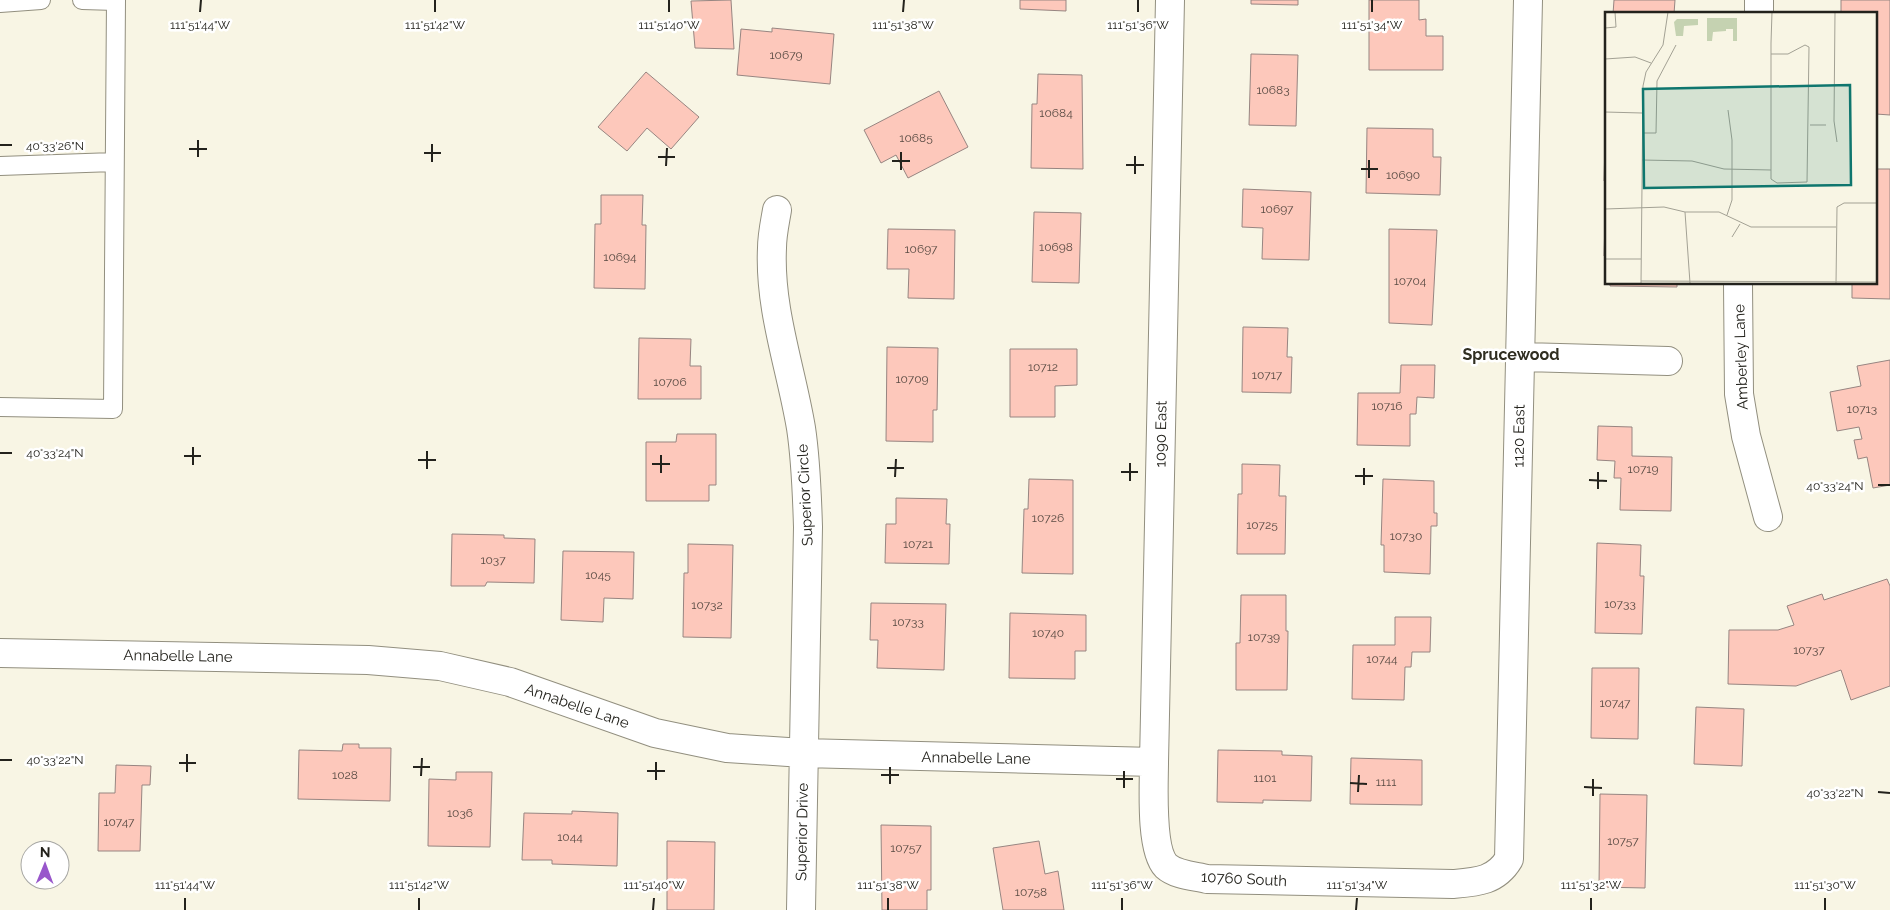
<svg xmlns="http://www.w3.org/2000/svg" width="1890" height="910" viewBox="0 0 1890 910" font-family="Raleway,sans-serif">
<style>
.building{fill:#fdc8bb;stroke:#978581}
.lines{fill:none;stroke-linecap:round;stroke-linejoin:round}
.lane-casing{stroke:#928f7f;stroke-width:20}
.street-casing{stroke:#928f7f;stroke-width:30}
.lane{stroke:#fff;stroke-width:18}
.street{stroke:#fff;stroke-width:28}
.ticks{fill:none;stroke:#23221c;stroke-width:2}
.labels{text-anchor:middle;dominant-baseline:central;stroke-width:5;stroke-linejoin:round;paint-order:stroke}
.number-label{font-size:12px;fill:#5a4c44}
.street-label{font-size:15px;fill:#23221c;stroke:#fff}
.neighbourhood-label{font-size:16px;font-weight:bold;fill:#302e21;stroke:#fff}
.inset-road{fill:none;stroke:#a3a194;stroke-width:1}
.view{fill:#0f766e;fill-opacity:0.15;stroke:#0f766e;stroke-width:2.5}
.inset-edge{fill:none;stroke:#23221c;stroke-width:2.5}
.ticks-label{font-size:12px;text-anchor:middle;fill:#23221c;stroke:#fff;stroke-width:5;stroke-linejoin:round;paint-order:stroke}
</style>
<rect width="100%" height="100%" fill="#f8f5e4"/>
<path class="building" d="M731,0L734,49L695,48L691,1Z
M1020,0H1066V11L1020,9Z
M1251,0H1298V5L1251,4Z
M1369,0H1419V20L1426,19V36H1443V70H1369Z
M1614,0H1675L1674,14H1613Z
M1841,0H1890V115L1876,114V14H1841Z
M772,28L834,34L830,84L737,75L741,29L772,32Z
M1251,54L1298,55L1296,126L1249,125Z
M646,72L699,117L671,149L647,128L627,151L598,127Z
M1038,74L1082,75L1083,169L1031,168L1032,104H1037Z
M939,91L968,147L908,178L896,155L881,163L864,130Z
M1367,128L1433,129V157H1441L1440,195L1366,193Z
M1605,144H1606V181H1604Z
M1876,169H1890V299L1852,298V284H1876Z
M1243,189L1311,192L1309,260L1262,259L1263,228L1242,227Z
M601,195H643L642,225H646L645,289L594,288L595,224H601Z
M1034,212L1081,213L1079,283L1032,282Z
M1605,221H1606V256H1604Z
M888,229L955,230L954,299L908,298L909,269H887Z
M1389,229L1437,230L1432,325L1389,323Z
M1610,284H1677V287L1610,286Z
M1243,327L1288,328L1287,357H1292L1291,393L1242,392Z
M639,338L691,339L690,366H701V399H638Z
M887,347L938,348L937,410H933V442L886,441Z
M1010,349H1077V385L1055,386V417H1010Z
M1890,360V485L1873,488L1867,457L1858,459L1854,440L1862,439L1859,427L1837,431L1830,392L1861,386L1857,366Z
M1401,365H1435L1434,398L1417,397L1416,414H1410V446L1357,445L1358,393H1400Z
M1598,426L1632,427V456L1672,457L1671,511L1620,510L1621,478H1614L1615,461L1597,460Z
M677,434H716V485H709V501H646V442H676Z
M1242,464L1280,465L1279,496H1286L1285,554H1237L1238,494H1242Z
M1029,479L1073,480V574L1022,573L1024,509H1028Z
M1383,479L1434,481V513H1437V526H1431L1430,574L1384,572V545H1381Z
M896,498L947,499L946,524H950L949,564L885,563L886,524H896Z
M452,534L504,535V538L535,539L534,583L487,582L485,586H451Z
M1597,543L1641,545L1640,576H1644L1642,634L1595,633Z
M688,544L733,545L731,638L683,637L684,573H688Z
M563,551L634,552L633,599L604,598L603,622L561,620Z
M1887,579L1890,586V686L1851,700L1841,670L1796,686L1728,684L1729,630H1778L1794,625L1787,606L1822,594L1824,600Z
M1241,595H1286V631H1288L1287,690H1236V643H1240Z
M871,603L946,604L944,670L877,668L878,640H870Z
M1010,613L1086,615V651H1075V679L1009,678Z
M1395,617H1431L1430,652H1412L1411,667H1405L1404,700L1352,699L1353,645H1395Z
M1592,668H1639L1638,739L1591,738Z
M1696,707L1744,709L1742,766L1694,764Z
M343,744H359V748H391L390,801L298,799L299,750L342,751Z
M1218,750L1282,751V755L1312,756L1311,801L1263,800V803L1217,802Z
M1351,758L1422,760V805L1350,804Z
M116,765L151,766L150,785H142L140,851H98L99,793H115Z
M456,772H492L490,847L428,846L429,779L456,780Z
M1600,794L1647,795L1645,888L1599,887Z
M572,811L618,813L617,866L552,864V860H522L524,813L572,814Z
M881,825L931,826V890H927V910H882Z
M667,841L715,842L714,910H667Z
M1039,841L1045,874L1058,871L1064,910H1003L993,848Z"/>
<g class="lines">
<defs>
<path id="lane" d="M82,0L116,1
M0,3L41,0
M0,166L114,162
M0,407L113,409L116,0"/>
<path id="street" d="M1170,0L1154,762C1154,785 1150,849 1166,866C1176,875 1194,876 1207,879L1453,884C1477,882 1496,881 1509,859L1528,0
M1759,0V14
M777,210C775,222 772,235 772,248C769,309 791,368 801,428C806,461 807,493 808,527L801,910
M1738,284L1739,394L1746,436L1768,517
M1520,357L1668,361
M0,653L368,660L440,666L510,682L655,733L727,748L803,753L1154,762"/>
</defs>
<use href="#lane" class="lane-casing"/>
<use href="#street" class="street-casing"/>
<use href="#lane" class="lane"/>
<use href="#street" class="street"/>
</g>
<path class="ticks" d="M200,12L201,0M435,12V0M669,12V0M903,12L904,0M1138,12V0M1372,12V0M0,145H12M189,149H207M424,153H441M198,157V140M658,157H675M892,161H910M432,162V144M1126,165H1144M666,166L667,148M1361,169H1378M901,170V152M1135,174V156M1369,178V160M0,453H12M184,456H201M418,460H436M652,464H670M193,465V447M887,468H904M427,469V451M1121,472H1138M661,473V455M1355,476H1373M895,477L896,459M1589,480L1607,481M1130,481V463M1364,485V468M1878,485H1890M1598,489V472M0,760H12M179,763H196M413,767H430M647,771H665M187,772V754M881,775H899M421,776L422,758M1116,779H1133M656,780V762M1350,783L1367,784M890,784V767M1584,787L1602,788M1124,788V771M1358,792L1359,775M1878,792L1890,793M1593,796V779M185,910V898M419,910V898M653,910L654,898M888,910V898M1122,910V898M1356,910L1357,898M1591,910V898M1825,910V898"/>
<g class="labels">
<g class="number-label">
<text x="786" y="55">10679</text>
<text x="1273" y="90">10683</text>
<text x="1056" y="113">10684</text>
<text x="916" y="138">10685</text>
<text x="1403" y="175">10690</text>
<text x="1277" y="209">10697</text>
<text x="1056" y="247">10698</text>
<text x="921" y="249">10697</text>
<text x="620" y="257">10694</text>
<text x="1410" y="281">10704</text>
<text x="1043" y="367">10712</text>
<text x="1267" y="375">10717</text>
<text x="912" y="379">10709</text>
<text x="670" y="382">10706</text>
<text x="1387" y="406">10716</text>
<text x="1862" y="409">10713</text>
<text x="1643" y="469">10719</text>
<text x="1048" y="518">10726</text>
<text x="1262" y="525">10725</text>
<text x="1406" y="536">10730</text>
<text x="918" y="544">10721</text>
<text x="493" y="560">1037</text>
<text x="598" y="575">1045</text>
<text x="1620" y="604">10733</text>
<text x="707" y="605">10732</text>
<text x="908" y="622">10733</text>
<text x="1048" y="633">10740</text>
<text x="1264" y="637">10739</text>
<text x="1809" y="650">10737</text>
<text x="1382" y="659">10744</text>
<text x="1615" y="703">10747</text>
<text x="345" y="775">1028</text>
<text x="1265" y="778">1101</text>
<text x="1386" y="782">1111</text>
<text x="460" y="813">1036</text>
<text x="119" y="822">10747</text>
<text x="570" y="837">1044</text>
<text x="1623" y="841">10757</text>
<text x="906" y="848">10757</text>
<text x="1031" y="892">10758</text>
</g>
<g class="street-label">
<text transform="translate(1741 357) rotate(-92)">Amberley Lane</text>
<text transform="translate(1161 434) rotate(-89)">1090 East</text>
<text transform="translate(1519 436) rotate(-89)">1120 East</text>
<text transform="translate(805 495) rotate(-93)">Superior Circle</text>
<text transform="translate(178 656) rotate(1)">Annabelle Lane</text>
<text transform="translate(577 706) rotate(19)">Annabelle Lane</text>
<text transform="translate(976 758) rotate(1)">Annabelle Lane</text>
<text transform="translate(802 832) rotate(-89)">Superior Drive</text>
<text transform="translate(1244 879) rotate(3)">10760 South</text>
</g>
<g class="neighbourhood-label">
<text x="1511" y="354">Sprucewood</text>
</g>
</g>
<g transform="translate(1605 12)">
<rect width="272" height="272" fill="#f8f5e4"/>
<path d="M102,6H132V29H128V17H121V19L108,20L107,29H102ZM72,7H93V13L79,14L78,24H71L69,10Z" fill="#c5d2b1"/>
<path class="inset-road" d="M230,0L229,109L232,130M0,16L11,15L10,0M166,42H183L200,33L204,35L202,170L172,171L166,167V31L167,0M0,47L30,45L46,51M0,100L37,101M205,113H221M37,121H51L52,69L71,33M37,148L87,149L119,157L166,158M0,197L59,195L80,200H114L146,215H231M80,200L85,271M122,203L127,188V128L123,98M127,225L135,212M0,247H36M36,269L273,270M36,272L38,74L41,60L58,33L63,0M231,272L232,195L239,191H273"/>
<path class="view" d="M245,73L246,173L39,176L38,77Z"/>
<rect width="272" height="272" class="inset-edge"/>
</g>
<g class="ticks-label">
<text x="200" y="29">111°51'44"W</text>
<text x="435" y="29">111°51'42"W</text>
<text x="669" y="29">111°51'40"W</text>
<text x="903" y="29">111°51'38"W</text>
<text x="1138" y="29">111°51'36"W</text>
<text x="1372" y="29">111°51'34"W</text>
<text x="55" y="150">40°33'26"N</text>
<text x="55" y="457">40°33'24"N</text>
<text x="1835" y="490">40°33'24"N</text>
<text x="55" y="764">40°33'22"N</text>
<text x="1835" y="797">40°33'22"N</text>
<text x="185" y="889">111°51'44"W</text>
<text x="419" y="889">111°51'42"W</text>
<text x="654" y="889">111°51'40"W</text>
<text x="888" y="889">111°51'38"W</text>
<text x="1122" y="889">111°51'36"W</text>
<text x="1357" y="889">111°51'34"W</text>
<text x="1591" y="889">111°51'32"W</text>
<text x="1825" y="889">111°51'30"W</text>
</g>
<g transform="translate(45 865) rotate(1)"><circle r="24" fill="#ffffff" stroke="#a7a7a4"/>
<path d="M0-4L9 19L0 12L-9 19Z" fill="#9856cb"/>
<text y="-8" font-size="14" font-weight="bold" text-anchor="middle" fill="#23221c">N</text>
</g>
</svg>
